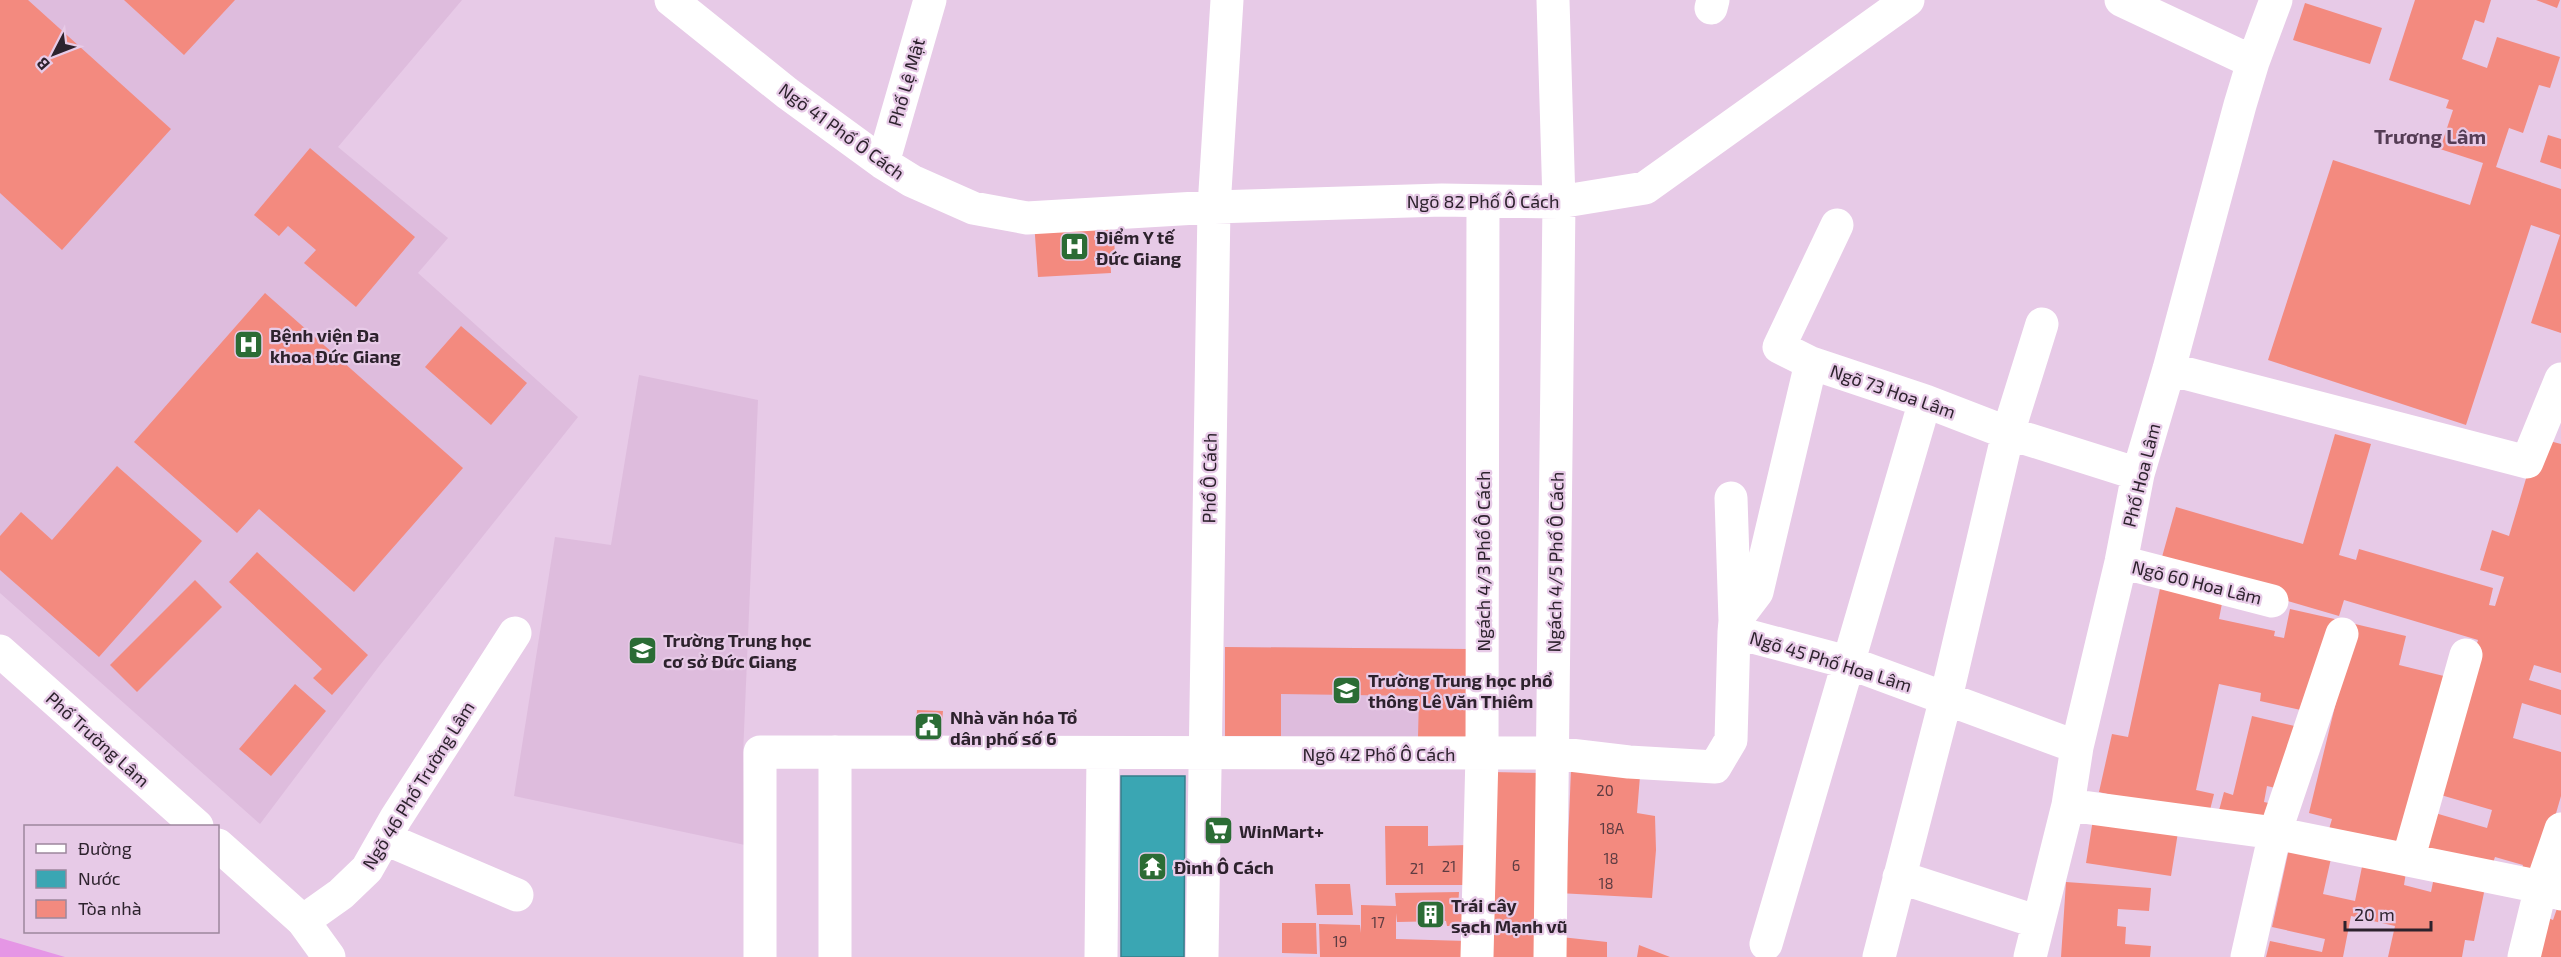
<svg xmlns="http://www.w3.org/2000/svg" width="2561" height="957" viewBox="0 0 2561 957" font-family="'Exo 2',sans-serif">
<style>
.built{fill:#debcdd}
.green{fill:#e596e5}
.water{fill:#3aa6b3;stroke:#367e8b;stroke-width:1.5}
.building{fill:#f38a7f}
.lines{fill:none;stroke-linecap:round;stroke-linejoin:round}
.minor{stroke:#fff;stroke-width:33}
.major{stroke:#fff;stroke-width:33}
.labels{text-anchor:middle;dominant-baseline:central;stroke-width:4.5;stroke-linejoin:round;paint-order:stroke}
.number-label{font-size:15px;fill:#5e3c42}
.street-label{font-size:18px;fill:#2d222d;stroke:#e7cae7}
.poi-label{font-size:18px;font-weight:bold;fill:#2d222d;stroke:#e7cae7;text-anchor:start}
.neighbourhood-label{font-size:20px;font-weight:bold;fill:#553d55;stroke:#e7cae7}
</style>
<rect width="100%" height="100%" fill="#e7cae7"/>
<path class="built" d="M0,0H462L338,147L448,238L418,273L578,417L380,665L260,824L0,593Z
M639,375L758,400L743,755L745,845L514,796L555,537L611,545Z
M1225,647L1469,649V746L1225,744Z"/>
<path class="green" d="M0,938L65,957H0Z"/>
<path class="water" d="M1121,776H1185L1184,957H1121Z"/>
<path class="building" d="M0,0H28L171,129L62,250L0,193Z
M124,0H235L184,55Z
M2415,0H2491L2484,23L2475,20L2462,59L2487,68L2497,37L2560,57L2550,88L2539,85L2523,133L2509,128L2496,167L2561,189V333L2531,323L2560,235L2531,225L2466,425L2268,360L2333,160L2470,205L2483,163L2440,149L2453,110L2446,108L2449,100L2389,80Z
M2536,0H2560L2557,8Z
M2305,3L2382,28L2370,64L2293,40Z
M2548,135L2561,139V169L2540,162Z
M310,148L415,237L356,307L304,263L316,250L288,226L279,236L254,215Z
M1108,218L1109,239H1114L1115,254H1110L1111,273L1038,277L1034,222Z
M265,293L463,468L354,592L259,509L237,533L134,442Z
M461,326L527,383L491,425L425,367Z
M2335,434L2371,444L2339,555L2356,560L2359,549L2493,588L2489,605L2495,606L2504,577L2480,570L2492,530L2509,536L2538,438L2561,444V673L2534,665L2529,680L2561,690V715L2522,703L2513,738L2561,752V796L2536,883L2519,878L2523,865L2495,857L2491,869L2417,847L2428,811L2487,828L2492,810L2434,793L2478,640L2344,600L2339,616L2160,564L2176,507L2303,544Z
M117,466L202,541L99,657L0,570V536L21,512L52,540Z
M257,552L368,655L332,695L313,678L322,669L229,582Z
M195,580L222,607L137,692L110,665Z
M2161,584L2223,598L2219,619L2275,631L2274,636L2284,638L2290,609L2339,620L2310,712L2260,701L2261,693L2219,684L2196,790L2214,794L2208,818L2099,792L2112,734L2128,737Z
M2355,624L2406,636L2399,665L2452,678L2397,853L2327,836L2332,819L2309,813Z
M1225,647L1469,649V738L1418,737L1419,696L1281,694V736H1225Z
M295,684L326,711L271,776L239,749Z
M917,710L943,711L940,744L915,742Z
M2252,716L2303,728L2288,791L2267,786L2264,802L2278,805L2273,828L2218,814L2224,792L2233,795Z
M1571,770L1640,776L1637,813L1655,816L1656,850L1652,898L1558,893L1567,867Z
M1493,772L1542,773L1539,957H1490Z
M2094,813L2179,826L2171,876L2086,863Z
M1385,826H1428V846L1468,845L1470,885H1386Z
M2290,844L2332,854L2323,894L2355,901L2364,857L2407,866L2404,885L2431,892L2435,872L2486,883L2474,941L2465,940L2462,957H2388L2395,926L2351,916L2343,957H2266L2270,941L2322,952L2325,939L2272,927Z
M2066,882L2151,888L2149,911L2118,909L2117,926L2126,927L2125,944L2151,946L2150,957H2061Z
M1315,884H1350L1353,915H1317Z
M1459,892L1458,908H1463L1462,926H1447L1446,921L1397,922L1396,913V939L1466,941V957H1320L1319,924L1360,925L1361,933V905L1396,906L1395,893Z
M2561,897V957H2534L2546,917L2553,920Z
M1282,923H1316L1317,954L1282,953Z
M1561,937L1607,942V957H1561Z
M1639,945L1670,957H1637Z"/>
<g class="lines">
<path class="minor" d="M671,0L787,93L883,163L912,181L973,208L1027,218L1214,207L1442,200L1559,202L1645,188L1908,0
M2121,0L2253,62
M1711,8L1713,0
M883,163L930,0
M1837,225L1779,347L1811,363L1925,401L2008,433L2138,474
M2169,369L2527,462L2561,379
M1731,498L1735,621
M2121,562L2272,601
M1734,632L1735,621L1757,592L1811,363
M835,752V957
M2068,805L2275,833L2541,887L2561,894
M386,839L517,895
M2408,860L2466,655
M1899,877L2038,922
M303,921L341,894L367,869L396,818L515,633
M1766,944L1925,401
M760,957V752L1553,753L1629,762L1715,767L1731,740L1734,632L1847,662L2077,747
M1101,957L1103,753
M1202,957L1214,207L1227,0
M1477,957L1482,754L1483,201
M1550,957L1559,202L1553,0
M1879,957L1946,698L2008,433L2042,324
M2030,957L2068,805L2077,747L2121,562L2138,474L2169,369L2240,105L2253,62L2276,0
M2247,957L2275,833L2342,634
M2524,957L2541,887L2561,829"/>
<path class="major" d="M0,651L197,826
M218,845L303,921L329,957"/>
</g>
<defs>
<symbol id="hospital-square" viewBox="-11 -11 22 22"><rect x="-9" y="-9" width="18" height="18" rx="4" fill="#2b6c35" stroke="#e7cae7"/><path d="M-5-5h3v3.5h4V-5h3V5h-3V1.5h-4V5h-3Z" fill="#fff"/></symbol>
<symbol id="school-square" viewBox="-11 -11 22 22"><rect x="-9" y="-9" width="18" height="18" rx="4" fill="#2b6c35" stroke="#e7cae7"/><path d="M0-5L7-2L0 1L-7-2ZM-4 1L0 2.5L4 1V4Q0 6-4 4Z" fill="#fff"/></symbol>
<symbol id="civic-square" viewBox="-11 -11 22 22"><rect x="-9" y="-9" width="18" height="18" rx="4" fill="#2b6c35" stroke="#e7cae7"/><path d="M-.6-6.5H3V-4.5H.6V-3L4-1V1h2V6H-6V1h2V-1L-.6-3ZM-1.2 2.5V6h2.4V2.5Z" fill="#fff"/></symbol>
<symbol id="supermarket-square" viewBox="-11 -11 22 22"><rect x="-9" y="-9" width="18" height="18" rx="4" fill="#2b6c35" stroke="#e7cae7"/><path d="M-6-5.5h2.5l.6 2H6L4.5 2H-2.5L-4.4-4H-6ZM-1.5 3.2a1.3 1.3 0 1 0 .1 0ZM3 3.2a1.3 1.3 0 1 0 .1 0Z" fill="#fff"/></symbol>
<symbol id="temple-square" viewBox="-11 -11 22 22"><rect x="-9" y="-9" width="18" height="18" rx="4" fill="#2b6c35" stroke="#e7cae7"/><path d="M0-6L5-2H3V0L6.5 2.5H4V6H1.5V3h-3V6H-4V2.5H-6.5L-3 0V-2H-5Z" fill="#fff"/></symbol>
<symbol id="building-square" viewBox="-11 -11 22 22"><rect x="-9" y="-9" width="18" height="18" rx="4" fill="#2b6c35" stroke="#e7cae7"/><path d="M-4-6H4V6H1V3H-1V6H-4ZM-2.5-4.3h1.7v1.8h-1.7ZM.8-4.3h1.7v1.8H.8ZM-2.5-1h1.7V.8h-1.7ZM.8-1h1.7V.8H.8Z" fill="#fff"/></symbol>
</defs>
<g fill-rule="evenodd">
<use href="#hospital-square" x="1058" y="230" width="33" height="33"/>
<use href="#hospital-square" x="232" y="328" width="33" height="33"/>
<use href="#school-square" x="626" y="634" width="33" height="33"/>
<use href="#school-square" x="1330" y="674" width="33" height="33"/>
<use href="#civic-square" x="912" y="710" width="33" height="33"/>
<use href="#supermarket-square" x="1202" y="814" width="33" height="33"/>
<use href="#temple-square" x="1136" y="850" width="33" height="33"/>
<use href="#building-square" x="1414" y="898" width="33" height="33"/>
</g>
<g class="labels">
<g class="number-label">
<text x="1605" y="790">20</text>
<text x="1612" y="828">18A</text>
<text x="1611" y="858">18</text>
<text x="1516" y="865">6</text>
<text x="1449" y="866">21</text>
<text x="1417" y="868">21</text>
<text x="1606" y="883">18</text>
<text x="1378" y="922">17</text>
<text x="1340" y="941">19</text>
</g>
<g class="street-label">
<text transform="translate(906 82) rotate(-74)">Phố Lệ Mật</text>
<text transform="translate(842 131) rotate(36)">Ngõ 41 Phố Ô Cách</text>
<text x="1483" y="201">Ngõ 82 Phố Ô Cách</text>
<text transform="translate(1893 391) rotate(19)">Ngõ 73 Hoa Lâm</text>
<text transform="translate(2141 475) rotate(-76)">Phố Hoa Lâm</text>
<text transform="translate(1209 478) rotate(-89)">Phố Ô Cách</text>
<text transform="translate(1483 561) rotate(-90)">Ngách 4/3 Phố Ô Cách</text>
<text transform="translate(1555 562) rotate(-89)">Ngách 4/5 Phố Ô Cách</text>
<text transform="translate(2197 582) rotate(14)">Ngõ 60 Hoa Lâm</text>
<text transform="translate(1831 661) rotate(17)">Ngõ 45 Phố Hoa Lâm</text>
<text transform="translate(98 739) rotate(42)">Phố Trường Lâm</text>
<text x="1379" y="754">Ngõ 42 Phố Ô Cách</text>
<text transform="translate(418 785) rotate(-58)">Ngõ 46 Phố Trường Lâm</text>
</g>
<g class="poi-label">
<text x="1096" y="237">Điểm Y tế<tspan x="1096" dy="21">Đức Giang</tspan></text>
<text x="270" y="335">Bệnh viện Đa<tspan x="270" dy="21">khoa Đức Giang</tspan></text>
<text x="663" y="640">Trường Trung học<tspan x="663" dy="21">cơ sở Đức Giang</tspan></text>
<text x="1368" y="680">Trường Trung học phổ<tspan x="1368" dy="21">thông Lê Văn Thiêm</tspan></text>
<text x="950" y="717">Nhà văn hóa Tổ<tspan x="950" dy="21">dân phố số 6</tspan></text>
<text x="1239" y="831">WinMart+</text>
<text x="1174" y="867">Đình Ô Cách</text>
<text x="1451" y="905">Trái cây<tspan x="1451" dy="21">sạch Mạnh vũ</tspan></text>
</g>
<g class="neighbourhood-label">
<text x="2430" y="136">Trương Lâm</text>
</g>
</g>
<rect x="24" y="825" width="195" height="108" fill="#e7cae7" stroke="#9d879d" stroke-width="1.5"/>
<rect x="36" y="844" width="30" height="9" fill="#ffffff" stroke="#9d879d" stroke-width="1.5"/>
<text x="78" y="855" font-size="18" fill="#2d222d">Đường</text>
<rect x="36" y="870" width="30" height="18" fill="#3aa6b3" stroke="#9d879d" stroke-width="1.5"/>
<text x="78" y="885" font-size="18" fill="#2d222d">Nước</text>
<rect x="36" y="900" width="30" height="18" fill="#f38a7f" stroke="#9d879d" stroke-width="1.5"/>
<text x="78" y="915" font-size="18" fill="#2d222d">Tòa nhà</text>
<g transform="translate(54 54) rotate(228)" stroke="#e7cae7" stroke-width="4.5" paint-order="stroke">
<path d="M0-4.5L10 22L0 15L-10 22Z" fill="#2d222d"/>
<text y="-9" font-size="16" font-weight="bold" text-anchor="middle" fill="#2d222d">B</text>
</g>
<path d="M2345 921v9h86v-9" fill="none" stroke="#2d222d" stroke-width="3"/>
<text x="2354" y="921" font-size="18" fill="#2d222d" stroke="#e7cae7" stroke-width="4.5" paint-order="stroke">20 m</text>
</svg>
